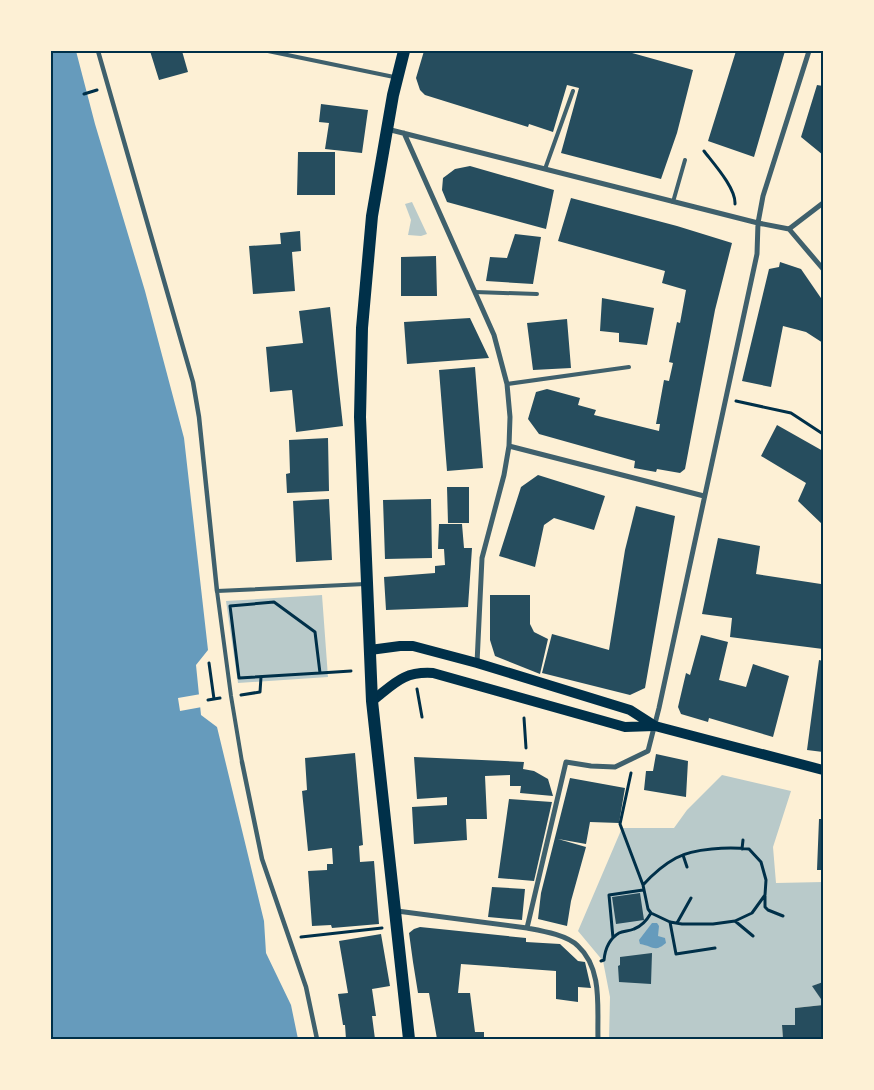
<svg xmlns="http://www.w3.org/2000/svg" width="874" height="1090" viewBox="0 0 874 1090" font-family="'Titillium Web',sans-serif">
<style>
.green{fill:#b9caca}
.water{fill:#669bbc}
.pier{fill:#fdf0d5}
.building{fill:#264d5e}
.lines{fill:none;stroke-linecap:round;stroke-linejoin:round}
.path{stroke:#003049;stroke-width:3}
.service{stroke:#3f606c;stroke-width:4}
.pedestrian{stroke:#3f606c;stroke-width:4.5}
.minor{stroke:#3f606c;stroke-width:5}
.secondary{stroke:#003049;stroke-width:10}
.primary{stroke:#003049;stroke-width:12}
.neatline{fill:none;stroke:#003049;stroke-width:2}
</style>
<rect width="100%" height="100%" fill="#fdf0d5"/>
<path class="green" d="M412,202L427,234L421,236L408,235L411,220L405,204Z
M322,595L328,677L238,683L226,601Z
M722,775L791,791L773,847L776,883L823,882V982L813,986L823,1002V1005L795,1008V1025H782L783,1039H609L610,997L603,961L578,931L622,828H674L687,810Z"/>
<path class="water" d="M51,51H76L95,124L145,291L184,438L208,650L196,665L201,715L217,727L264,921L266,953L291,1005L298,1039H51Z
M652,923H657L659,926L658,936L665,938L666,943C654,953 653,946 640,944L639,940Z"/>
<path class="pier" d="M201,694L202,707L180,711L178,698Z"/>
<path class="building" d="M150,51H182L188,72L159,80Z
M424,51H625L693,70L677,133L661,179L561,153L579,88L567,85L553,132L529,124L528,127L425,95L420,90L416,78Z
M736,51H785L754,157L708,141Z
M817,85L823,86V155L801,137Z
M321,104L368,110L362,153L325,149L329,123L319,122Z
M298,152H335V195H297Z
M470,166L554,190L546,229L447,202L442,190L443,178L455,169Z
M571,198L677,226L732,243L715,310L685,469L680,473L657,469L656,472L634,468L635,461L539,434L528,419L536,392L547,389L580,398L578,405L596,410L594,415L659,431L660,424H656L664,380L669,381L673,363L669,362L677,322L680,323L686,290L662,283L665,271L558,241Z
M300,231L301,251L292,252L295,291L253,294L249,246L281,244L280,233Z
M515,234L541,237L533,284L486,281L490,257L507,258Z
M436,256L437,296H401V257Z
M780,262L801,269L823,301V343L806,332L783,326L771,387L742,381L769,269L779,267Z
M602,298L654,308L647,345L619,342V333L600,331Z
M330,307L343,426L296,432L292,390L270,392L266,347L303,343L299,311Z
M470,318L489,358L407,364L404,322Z
M567,319L571,368L533,370L527,323Z
M475,367L483,468L447,471L439,370Z
M777,425L823,451V525L798,501L806,483L761,456Z
M328,438L329,491L287,493L286,474L290,473L289,440Z
M538,475L605,496L594,530L554,518L544,525L535,567L499,556L521,487Z
M447,487H469V523H448Z
M329,499L332,560L296,562L293,501Z
M431,499L432,558L385,559L383,500Z
M636,506L675,516L645,688L630,695L542,673L552,634L609,650L625,550Z
M439,524H462L464,548H472L468,607L386,610L384,577L435,573V566L445,565L444,549H438Z
M718,538L760,546L756,574L821,584L823,588V649L730,637L732,618L702,614Z
M490,595H530V624L534,632L548,639L540,674L495,656L490,640Z
M701,635L728,642L719,680L746,687L753,664L789,676L773,737L709,718L708,722L681,714L678,707L686,673L690,675Z
M819,660L823,661V752L807,750Z
M355,753L363,845L359,846L360,862L374,861L379,924L332,928L331,925L312,926L308,871L327,870V864H333L332,848L308,851L302,791L307,790L305,758Z
M656,754L688,761L686,797L644,790L646,771H653Z
M414,757L524,762L523,769L534,771L548,779L553,796L520,793L521,786H510V775L485,776L487,819H466L467,840L414,844L412,807L447,805V797L417,799Z
M570,778L625,788L619,823L590,822L586,844L558,839L586,847L571,901L567,926L538,919L541,893Z
M509,799L552,802L534,881L498,878Z
M819,819H823V870H817Z
M492,887L525,889L522,920L488,917Z
M640,893L644,920L616,924L612,897Z
M420,927L526,938V942L560,944L578,961L585,962L591,988L578,987V1002L556,999V971L461,964L458,993H470L475,1032H484V1039H437L429,993H418L413,962L409,933L414,929Z
M381,934L390,986L372,989L376,1016H372L375,1039H346L345,1025H343L338,994L348,993L339,941Z
M652,953L651,984L619,982L618,966L620,965V957Z
M823,982V1002L812,986Z
M823,1005V1039H783L782,1025H795V1008Z"/>
<g class="lines">
<path class="path" d="M84,94L97,90
M704,151C713,163 736,188 735,204
M736,401L791,413L823,434
M274,602L315,632L320,673L239,678L230,606Z
M209,663L214,699
M320,673L351,671
M417,689L422,717
M241,695L260,692L261,677
M208,700L220,698
M524,718L526,748
M631,773L620,824L643,885L648,909L651,913L670,922L682,924H713L735,921L753,936
M742,849L743,840
M683,855L687,867
M643,885C653,874 663,865 676,858C694,848 729,847 749,849L761,862L766,880L765,895L752,913L735,921
M765,896V907L768,910L783,916
M670,922L676,954L715,948
M677,923L691,898
M301,937L382,928
M613,938L609,895L643,890
M601,961L604,960C605,950 609,939 619,933C623,931 630,931 634,929C642,926 647,920 651,913"/>
<path class="service" d="M268,51L394,77
M545,169L573,91
M673,202L685,160
M475,292L537,294
M507,384L629,367
M242,762L231,696L217,591L365,584"/>
<path class="pedestrian" d="M98,51L193,382L199,417L217,591
M242,762L262,859L306,987L317,1039"/>
<path class="minor" d="M387,129L758,223L789,229L823,203
M404,133L494,335L507,384L510,417L509,446L504,475L482,558L477,663
M789,229L823,269
M509,446L704,496
M397,911L527,928
M598,1039C597,1008 603,969 578,946C567,935 543,931 527,928L566,762L591,766L615,767L648,751L659,708L757,254L758,223L763,196L809,51"/>
<path class="secondary" d="M370,650L400,646H413L477,663L630,710L655,726L823,770
M372,701C394,684 403,671 433,673L625,727L654,726"/>
<path class="primary" d="M404,51L393,95L372,216L362,328L360,417L372,701L409,1039"/>
</g>
<rect width="874" height="1090" fill="none" stroke="#fdf0d5" stroke-width="105"/>
<rect x="52" y="52" width="770" height="986" class="neatline"/>
</svg>
